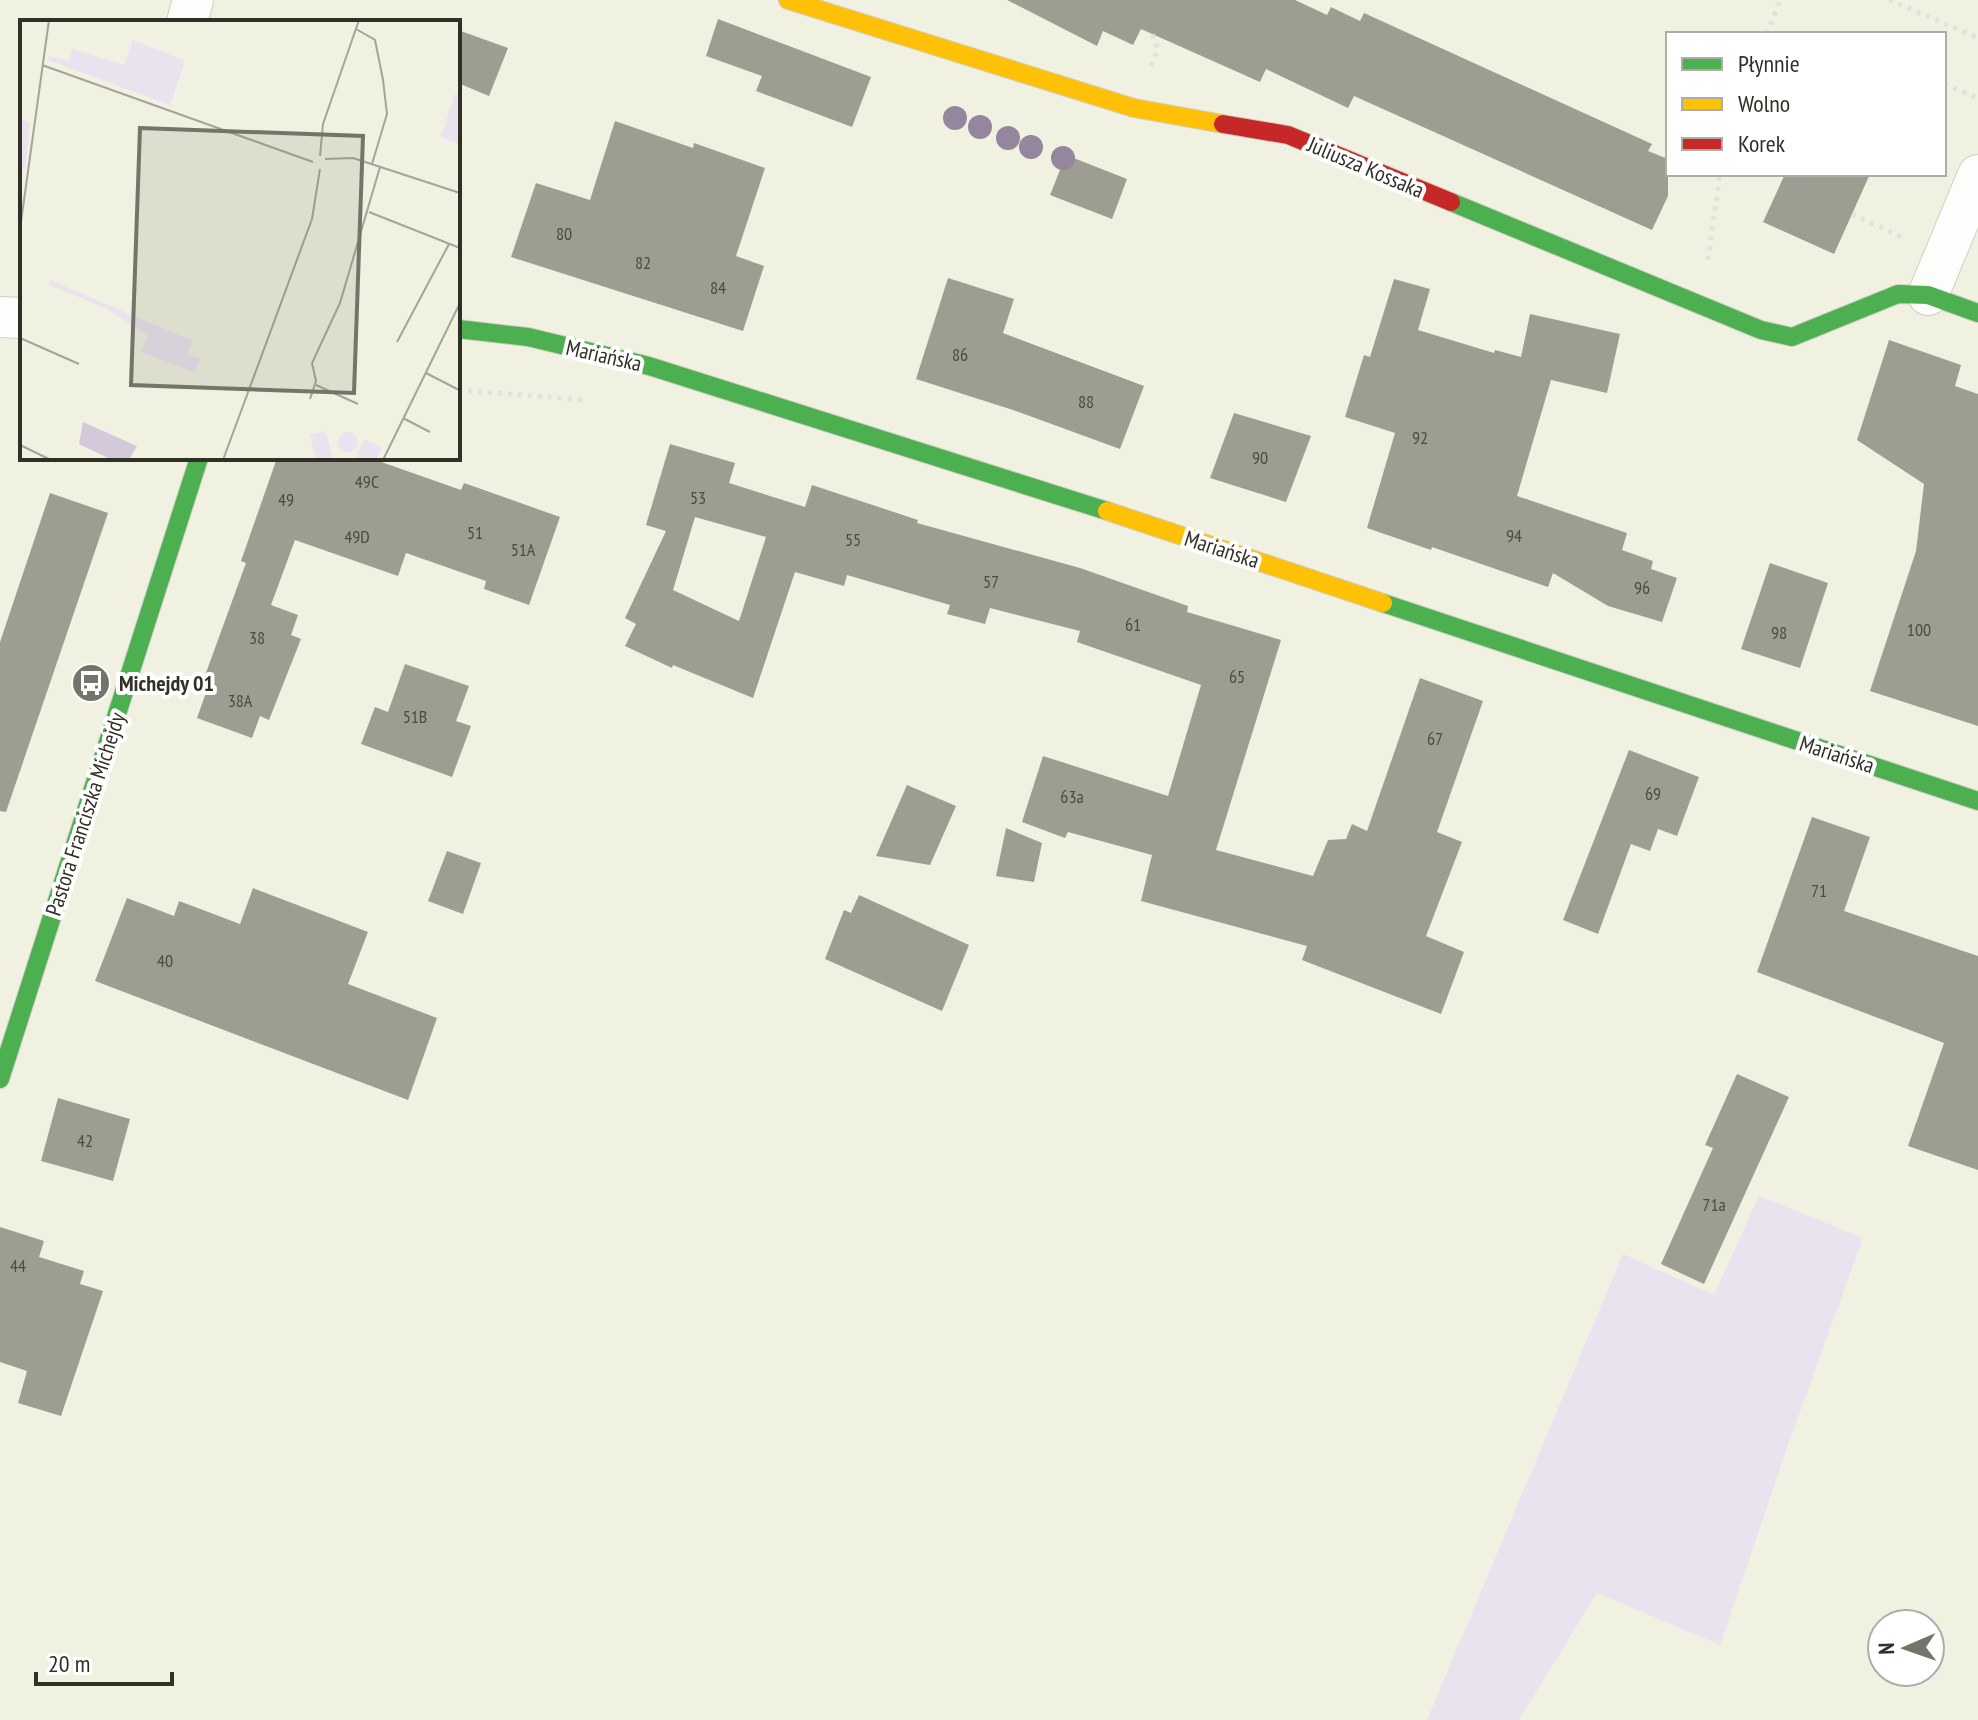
<svg xmlns="http://www.w3.org/2000/svg" width="1978" height="1720" font-family="'PT Sans Narrow',sans-serif">
  <style>
    .green { fill: #eae2ef }
    .building { fill: #9d9d91; fill-rule: evenodd }
    .lines { fill: none; stroke-linecap: round; stroke-linejoin: round }
    .street-casing { stroke: #cfcec3; stroke-width: 42 }
    .fast-casing { stroke: #cfcec3; stroke-width: 20 }
    .slow-casing { stroke: #cfcec3; stroke-width: 20 }
    .jam-casing { stroke: #cfcec3; stroke-width: 20 }
    .path { stroke: #e2e2dd; stroke-width: 5; stroke-dasharray: 4 6; stroke-linecap: butt }
    .street { stroke: #fdfdfb; stroke-width: 40 }
    .fast { stroke: #4caf50; stroke-width: 18 }
    .slow { stroke: #ffc107; stroke-width: 18 }
    .jam { stroke: #c62828; stroke-width: 18 }
    .tree { fill: #94869d }
    .labels { text-anchor: middle; dominant-baseline: central; stroke-width: 8; stroke-linejoin: round; paint-order: stroke }
    .number-label { font-size: 18px; fill: #4c4b41 }
    .street-label { font-size: 22px; fill: #313026; stroke: #fff }
    .poi-label { font-size: 22px; font-weight: bold; fill: #313026; stroke: #fff; text-anchor: start }
    .inset-road { fill: none; stroke: #a4a497; stroke-width: 2 }
    .view { fill: #747468; fill-opacity: 0.15; stroke: #747468; stroke-width: 4 }
    .inset-edge { fill: none; stroke: #313026; stroke-width: 4 }
  </style>
  <rect width="100%" height="100%" fill="#f1f1e2"/>
  <path class="green" d="M1759,1196L1863,1238L1789,1442L1720,1645L1597,1593L1519,1720H1427L1623,1254L1714,1295Z"/>
  <path class="building" d="M1007,0H1295L1327,15L1331,7L1360,21L1364,13L1652,144L1648,151L1668,159V196L1652,230L1354,96L1348,108L1266,69L1260,82L1141,29L1133,45L1103,31L1097,46Z
    M718,19L871,77L852,127L756,91L762,76L706,56Z
    M458,30L508,48L489,96L458,83Z
    M615,121L693,148L694,143L765,168L736,256L764,266L743,331L511,257L536,183L590,200Z
    M1066,155L1127,179L1112,219L1050,195Z
    M1785,174H1870L1834,254L1763,222Z
    M948,278L1014,299L1003,333L1144,386L1120,449L1013,410L916,379Z
    M1394,279L1430,289L1418,330L1494,353L1495,350L1521,357L1530,314L1620,334L1607,393L1551,380L1517,496L1627,533L1622,550L1653,561L1651,569L1677,578L1662,622L1608,606L1553,573L1548,587L1432,547L1431,550L1367,528L1395,433L1345,417L1364,355L1370,357Z
    M1889,340L1961,365L1955,386L1978,394V726L1870,691L1916,551L1924,484L1857,440Z
    M1234,413L1311,436L1286,502L1210,478Z
    M670,444L735,463L729,483L805,507L812,485L918,520L917,523L1080,568L1188,606L1187,612L1281,640L1216,850L1313,876L1328,840L1346,839L1352,824L1367,831L1420,678L1483,701L1437,832L1462,842L1426,936L1464,952L1441,1014L1302,960L1307,946L1141,901L1152,855L1068,832L1065,838L1022,822L1043,756L1168,796L1201,685L1077,642L1080,631L990,608L985,624L947,614L950,605L847,575L844,586L795,572L753,698L673,665L672,668L625,646L636,624L625,618L666,531L646,525ZM695,517L766,537L739,621L673,590Z
    M277,458H370L461,490L464,483L560,517L529,605L484,589L486,581L406,553L398,576L295,540L271,605L298,615L291,635L301,639L269,720L260,716L252,738L197,718L209,684L203,681L246,563L241,561Z
    M50,493L108,513L6,812L0,811V642Z
    M1770,563L1828,583L1800,668L1741,649Z
    M405,664L469,686L456,721L471,726L452,777L361,744L375,707L388,712Z
    M1629,750L1699,777L1677,836L1658,829L1650,851L1631,844L1598,934L1563,920Z
    M907,785L956,806L930,865L876,856Z
    M1812,817L1870,837L1844,911L1978,956V1170L1908,1146L1944,1043L1757,972Z
    M1006,828L1042,843L1034,882L996,876Z
    M447,851L481,863L463,914L428,901Z
    M253,888L368,932L348,984L437,1018L408,1100L95,981L127,898L174,916L179,901L240,924Z
    M859,895L969,945L942,1011L825,959L844,910L851,913Z
    M1737,1074L1789,1097L1704,1284L1661,1264L1713,1148L1705,1145Z
    M58,1098L130,1119L113,1181L41,1161Z
    M0,1227L44,1241L39,1257L84,1271L80,1284L103,1291L61,1416L18,1403L27,1371L0,1362Z"/>
  <g class="lines">
    <defs>
      <path id="street" d="M187,22L193,0
        M1928,295L1978,175
        M0,317L22,318"/>
      <path id="fast" d="M1451,202L1761,330L1792,337L1898,294L1928,295L1978,313
        M458,329L528,337L649,366L1107,511
        M1383,603L1978,801
        M0,1079L199,458"/>
      <path id="slow" d="M788,0L1134,108L1223,124
        M1107,511L1383,603"/>
      <path id="jam" d="M1223,124L1288,135L1451,202"/>
    </defs>
    <use href="#street" class="street-casing"/>
    <use href="#fast" class="fast-casing"/>
    <use href="#slow" class="slow-casing"/>
    <use href="#jam" class="jam-casing"/>
    <path class="path" d="M1889,0L1978,38
      M1767,34L1780,0
      M1151,66L1158,49L1152,34
      M1944,84L1978,98
      M1852,214L1905,239
      M1708,260L1720,174
      M458,390L585,400"/>
    <use href="#street" class="street"/>
    <use href="#fast" class="fast"/>
    <use href="#slow" class="slow"/>
    <use href="#jam" class="jam"/>
  </g>
  <g class="tree">
    <circle cx="955" cy="118" r="12"/>
    <circle cx="980" cy="127" r="12"/>
    <circle cx="1008" cy="138" r="12"/>
    <circle cx="1031" cy="147" r="12"/>
    <circle cx="1063" cy="158" r="12"/>
  </g>
  <defs>
    <symbol id="bus-disc" viewBox="-11 -11 22 22"><circle r="9.5" fill="#747468" stroke="#fff"/><path d="M-5-6H5V4H4V6H2V4H-2V6H-4V4H-5ZM-3.5-4V0h7V-4ZM-3.5 1.2v1.5H-2V1.2ZM2 1.2v1.5H3.5V1.2Z" fill="#fff"/></symbol>
  </defs>
  <g fill-rule="evenodd">
    <use href="#bus-disc" x="69" y="661" width="44" height="44"/>
  </g>
  <g class="labels">
    <g class="number-label">
      <text x="564" y="233">80</text>
      <text x="643" y="262">82</text>
      <text x="718" y="287">84</text>
      <text x="960" y="354">86</text>
      <text x="1086" y="401">88</text>
      <text x="1420" y="437">92</text>
      <text x="1260" y="457">90</text>
      <text x="367" y="481">49C</text>
      <text x="698" y="497">53</text>
      <text x="286" y="499">49</text>
      <text x="475" y="532">51</text>
      <text x="1514" y="535">94</text>
      <text x="357" y="536">49D</text>
      <text x="853" y="539">55</text>
      <text x="523" y="549">51A</text>
      <text x="991" y="581">57</text>
      <text x="1642" y="587">96</text>
      <text x="1133" y="624">61</text>
      <text x="1919" y="629">100</text>
      <text x="1779" y="632">98</text>
      <text x="257" y="637">38</text>
      <text x="1237" y="676">65</text>
      <text x="240" y="700">38A</text>
      <text x="415" y="716">51B</text>
      <text x="1435" y="738">67</text>
      <text x="1653" y="793">69</text>
      <text x="1072" y="796">63a</text>
      <text x="1819" y="890">71</text>
      <text x="165" y="960">40</text>
      <text x="85" y="1140">42</text>
      <text x="1714" y="1204">71a</text>
      <text x="18" y="1265">44</text>
    </g>
    <g class="street-label">
      <text transform="translate(1366 167) rotate(23)">Juliusza Kossaka</text>
      <text transform="translate(604 355) rotate(13)">Mariańska</text>
      <text transform="translate(1222 549) rotate(18)">Mariańska</text>
      <text transform="translate(1837 754) rotate(18)">Mariańska</text>
      <text transform="translate(85 814) rotate(-72)">Pastora Franciszka Michejdy</text>
    </g>
    <g class="poi-label">
      <text x="119" y="683">Michejdy 01</text>
    </g>
  </g>
  <g transform="translate(20 20)">
    <rect width="440" height="440" fill="#f1f1e2"/>
    <path d="M113,20L165,41L150,85L28,40L29,36L48,41L52,29L104,45ZM435,74L440,76V124L421,117ZM0,99L10,103L5,149L0,148ZM30,260L173,321L167,333L180,339L174,352L121,332L128,316L87,289L28,264ZM306,411L313,439L296,440L290,415ZM318 422a10 10 0 1 1 20 0a10 10 0 1 1-20 0ZM344,419L362,427L356,440H334Z" fill="#eae2ef"/>
    <path d="M63,402L117,426L109,440H92L59,424Z" fill="#d3c9da"/>
    <path class="inset-road" d="M336,9L355,20L363,60L367,94L352,144M22,45L293,142M300,136L303,104L339,0M305,139L333,138L440,173M349,192L440,228M0,209L29,0M0,318L59,344M377,322L429,224M406,353L439,370M296,365L338,384M290,379L296,361L292,343L320,283L360,147M383,398L410,412M0,425L31,440M203,440L292,199L300,149M363,440L440,283"/>
    <path class="view" d="M120,108L343,116L334,373L111,365Z"/>
    <rect width="440" height="440" class="inset-edge"/>
  </g>
  <rect x="1666" y="32" width="280" height="144" fill="#ffffff" stroke="#adaca8" stroke-width="2"/>
  <rect x="1682" y="58" width="40" height="12" fill="#4caf50" stroke="#adaca8" stroke-width="2"/>
  <text x="1738" y="72" font-size="24" fill="#313026">Płynnie</text>
  <rect x="1682" y="98" width="40" height="12" fill="#ffc107" stroke="#adaca8" stroke-width="2"/>
  <text x="1738" y="112" font-size="24" fill="#313026">Wolno</text>
  <rect x="1682" y="138" width="40" height="12" fill="#c62828" stroke="#adaca8" stroke-width="2"/>
  <text x="1738" y="152" font-size="24" fill="#313026">Korek</text>
  <g transform="translate(1906 1648) rotate(268)"><circle r="38" fill="#ffffff" stroke="#adaca8" stroke-width="2"/>
  <path d="M0-6L14 30L0 20L-14 30Z" fill="#747468"/>
  <text y="-12" font-size="22" font-weight="bold" text-anchor="middle" fill="#313026">N</text>
  </g>
  <path d="M36 1672v12h136v-12" fill="none" stroke="#313026" stroke-width="4"/>
  <text x="48" y="1672" font-size="24" fill="#313026" stroke="#ffffff" stroke-width="6" paint-order="stroke">20 m</text>
</svg>
